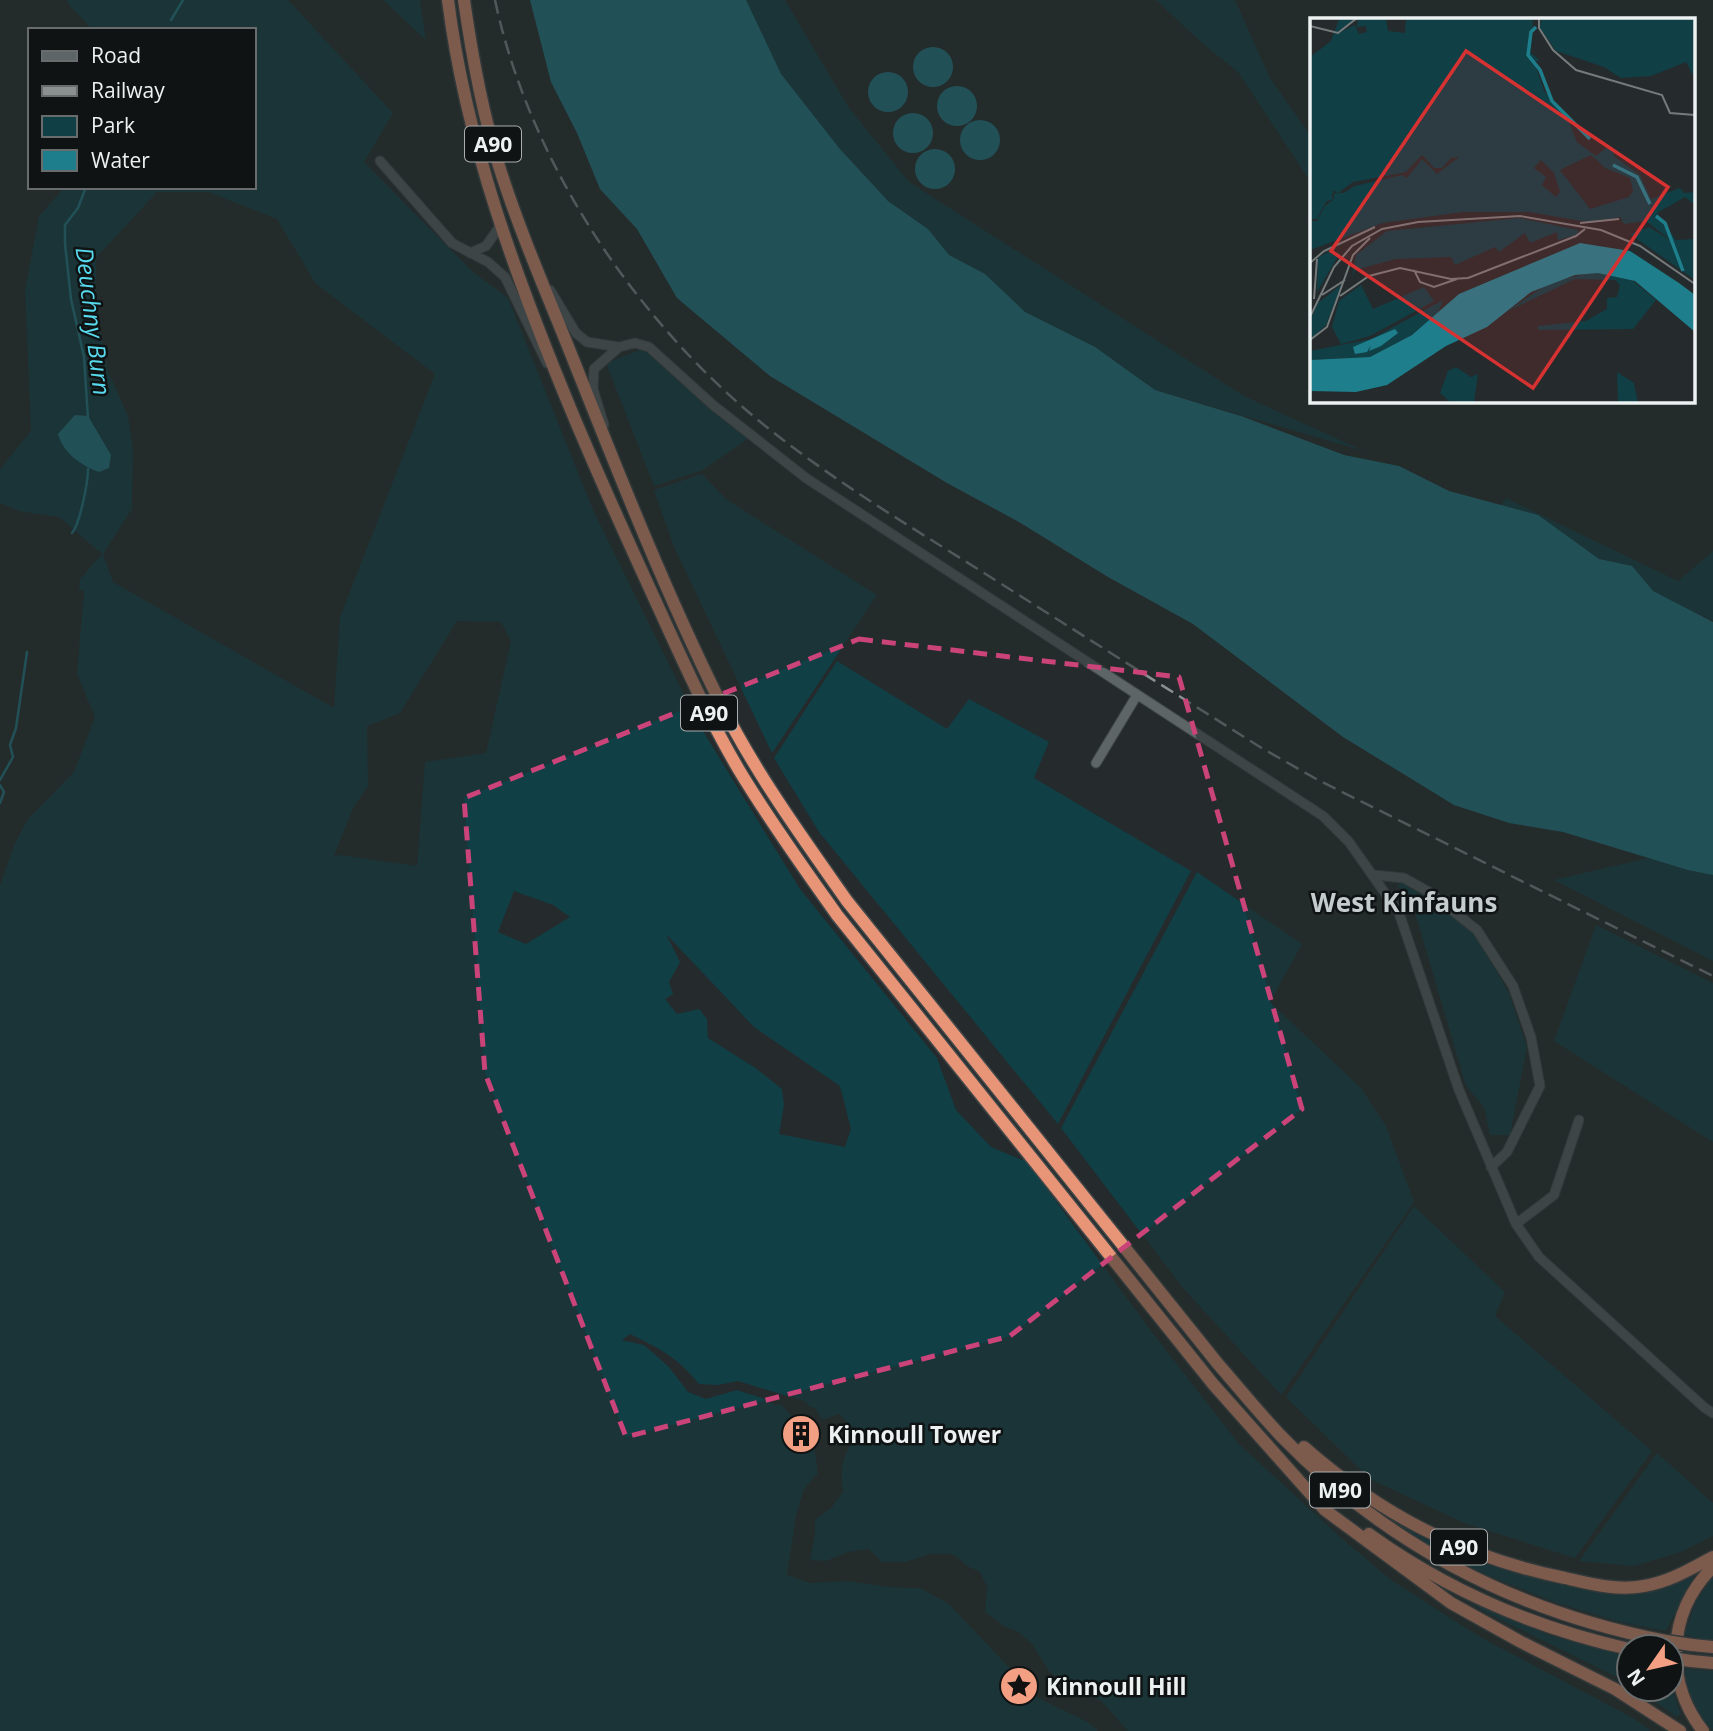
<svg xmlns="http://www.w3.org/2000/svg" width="1713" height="1731" font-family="'Open Sans',sans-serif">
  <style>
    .green { fill: #103f46; fill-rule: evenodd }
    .water { fill: #1e7e8c }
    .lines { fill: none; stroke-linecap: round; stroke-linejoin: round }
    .stream { stroke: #1e7e8c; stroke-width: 2.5 }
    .minor-casing { stroke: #43494a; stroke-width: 11 }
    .highway-casing { stroke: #43494a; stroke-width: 15 }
    .minor { stroke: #5e6567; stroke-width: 9 }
    .highway { stroke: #e79477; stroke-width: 12 }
    .rail { stroke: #8a8f90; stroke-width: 2.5; stroke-dasharray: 14 7; stroke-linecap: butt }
    .highway-bridge-casing { stroke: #43494a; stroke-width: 15; stroke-linecap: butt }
    .highway-bridge { stroke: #e79477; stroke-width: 12 }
    .marked { fill: none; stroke: #ca4379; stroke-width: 5; stroke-dasharray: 14 9; stroke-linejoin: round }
    .labels { text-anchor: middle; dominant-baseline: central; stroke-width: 5; stroke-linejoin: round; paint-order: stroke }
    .shield { fill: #101313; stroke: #aaaeae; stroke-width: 2 }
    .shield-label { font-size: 21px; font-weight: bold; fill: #ecf1f1 }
    .poi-label { font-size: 23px; font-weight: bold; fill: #ecf1f1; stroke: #101313; text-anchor: start }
    .water-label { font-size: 24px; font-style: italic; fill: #57daee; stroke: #101313 }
    .quarter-label { font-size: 26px; font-weight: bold; fill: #c4cccd; stroke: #101313 }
    .inset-river { fill: none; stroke: #1e7e8c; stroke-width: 3.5 }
    .inset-road { fill: none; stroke: #757a7b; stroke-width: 2 }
    .view { fill: #d73232; fill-opacity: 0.15; stroke: #d73232; stroke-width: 3.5 }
    .inset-edge { fill: none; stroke: #ecf1f1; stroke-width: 3.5 }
  </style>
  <rect width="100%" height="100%" fill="#252b2c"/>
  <path class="green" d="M67,0H288L393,113L364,162L473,272L508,298L593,510L698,723L800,889L937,1058L956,1110L991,1147L1027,1162L1151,1331L1239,1444L1338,1535L1391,1580L1480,1637L1635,1719L1651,1731H1128L1101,1701L1060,1682L1049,1671L1032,1644L1018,1632L1004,1626L985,1612L987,1587L983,1578L979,1571L967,1566L958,1558L951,1554H930L906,1562H882L869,1549L848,1552L826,1561L810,1560L815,1534V1520L832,1507L843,1492C840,1472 841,1450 859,1438L851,1433V1426L839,1414L822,1420L815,1408L810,1407L804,1401L738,1381L718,1385L699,1384C678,1358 661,1349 630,1334L622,1340L644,1345L669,1367L688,1392L706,1399L737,1390L768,1400L775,1405L781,1404L793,1418L789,1434C797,1446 801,1449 815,1451L818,1473L804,1489L796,1516L787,1575L810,1583L849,1581L888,1587L920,1588L949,1604L1038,1698L1088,1722L1098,1731H0V886L14,845L27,820L74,772L95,717L77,674L84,592L79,589L80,579L102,554L59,517L19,511L0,503V469L31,431L25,290L39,216L65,187H254V30H93L69,5ZM157,192H208L277,219L316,284L435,374L340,617L334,708L113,582L103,554L132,509L133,448L128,416L108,371L96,307V258ZM457,621L501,622L511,641L486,753L425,762L417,866L340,855L334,856L353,808L368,786L367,726L400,713ZM514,891L553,905L570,917L526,944L498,932ZM666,934L754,1027L840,1086L851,1129L845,1147L779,1134L784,1105L782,1089L754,1067L708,1038L707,1019L699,1009L677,1014L665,999L673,994L669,982L680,962Z
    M383,0H420L426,40Z
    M722,0H785L849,108L909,182L1244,396L1364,451L1155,390L1095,347L1027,317L985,274L949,255L928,229L888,201L839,148L787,98Z
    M1156,0H1235L1270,78L1312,138V184L1238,72L1202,43Z
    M643,349L723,420L749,438L703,470L654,486L606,363Z
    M702,474L726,499L877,595L772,753L674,547L654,490Z
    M1506,498L1678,581L1713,551V621L1494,516Z
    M837,661L947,729L969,699L1049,742L1034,778L1191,871L1058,1124L819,832L774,758Z
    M1648,858L1713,875V961L1554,880Z
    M1197,872L1302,944L1270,1002L1361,1088L1386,1126L1414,1202L1281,1395L1183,1288L1061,1128Z
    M1401,882L1452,913L1477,938L1508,991L1527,1047L1510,1135H1490L1484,1107L1466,1086L1411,899L1397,885Z
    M1596,925L1713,983V1142L1554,1041Z
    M1414,1206L1505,1292L1495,1316L1652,1451L1575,1558L1464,1523L1370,1479L1286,1397Z
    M1657,1453L1713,1503V1536L1681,1552L1634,1566L1579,1561Z
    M1378,1510L1428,1537L1593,1586L1687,1575L1693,1577L1666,1631L1620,1622L1557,1603L1487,1575L1411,1539L1376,1515Z
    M1713,1576V1641L1684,1635L1696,1602Z
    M1427,1578L1549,1635L1629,1657V1683L1487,1613Z
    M1685,1669L1713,1671V1731C1697,1714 1686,1692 1685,1669Z
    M1671,1688L1681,1714L1676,1717L1638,1689Z"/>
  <path class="water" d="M530,0H746L781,74L839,148L888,201L928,229L949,255L985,274L1025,312L1095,347L1155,390L1244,417L1344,455L1399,466L1449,491L1538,515L1599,559L1632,566L1653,591L1713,622V875L1688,870L1563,832L1509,823L1454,805L1343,737L1193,624L1108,577L1019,522L947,483L770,376L677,298L637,229L600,189L577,133L551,82Z
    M913 67a20 20 0 1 1 40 0a20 20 0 1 1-40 0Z
    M868 92a20 20 0 1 1 40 0a20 20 0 1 1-40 0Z
    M937 106a20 20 0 1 1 40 0a20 20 0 1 1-40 0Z
    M893 133a20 20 0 1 1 40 0a20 20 0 1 1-40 0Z
    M960 140a20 20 0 1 1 40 0a20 20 0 1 1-40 0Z
    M915 169a20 20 0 1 1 40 0a20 20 0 1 1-40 0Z
    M75,415L88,416L111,455L109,468L99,472C82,466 63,453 58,434Z"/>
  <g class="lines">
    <path class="stream" d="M171,20L183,0
      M86,187L78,208L65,225V244L71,299L84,357L88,419
      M72,533C80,524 88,482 88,469
      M0,780L13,757L10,745L16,728L27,652
      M0,785L4,792L0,803"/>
    <defs>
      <path id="minor" d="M380,161L452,243L488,262L505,277L547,363
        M470,253L486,246L500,226
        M550,290L576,333L587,342L619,347
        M604,425L593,389L594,369L619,347L635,343L649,347L713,405L806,478L1323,816L1349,842L1399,913L1459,1090L1516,1224L1539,1257L1705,1408L1713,1413
        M1096,763L1137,695
        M1374,875L1404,878L1429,892L1477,930L1513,986L1531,1037L1540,1086L1507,1152L1491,1167
        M1516,1224L1554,1195L1579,1120"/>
      <path id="highway" d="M448,0C466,143 516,277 571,410C596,470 623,530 650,589C678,650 705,712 739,770C769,820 803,867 837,915L1213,1384L1325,1510L1451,1603L1521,1642L1615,1689L1680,1731
        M464,0C472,56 482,112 499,166C520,233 549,298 575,364C620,477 665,591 719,700C754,771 802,837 847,901L1218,1364C1239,1388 1259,1413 1281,1436C1388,1546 1516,1612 1666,1641
        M1304,1447C1381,1515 1463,1557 1565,1578C1591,1584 1617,1591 1644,1586C1669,1582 1691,1569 1713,1557
        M1369,1534C1447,1590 1535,1628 1629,1649
        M1692,1645L1713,1647
        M1691,1661L1713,1663
        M1703,1731C1664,1681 1667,1612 1713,1567"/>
    </defs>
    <use href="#minor" class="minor-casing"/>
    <use href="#highway" class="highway-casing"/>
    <use href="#minor" class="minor"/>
    <use href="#highway" class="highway"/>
    <path class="rail" d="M495,0C529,160 633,317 758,420C831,480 913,528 992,578C1082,635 1171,691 1260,747L1318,780L1713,976"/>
    <defs>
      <path id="highway-bridge" d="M1666,1641L1692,1645
        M1671,1658L1691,1661"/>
    </defs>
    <use href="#highway-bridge" class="highway-bridge-casing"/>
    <use href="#highway-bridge" class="highway-bridge"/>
  </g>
  <path d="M0 0H1713V1731H0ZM859,639L1179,677L1302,1109L1010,1336L626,1437L485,1073L464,798Z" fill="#252b2c" fill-opacity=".55" fill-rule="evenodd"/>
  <path class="marked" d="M859,639L1179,677L1302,1109L1010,1336L626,1437L485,1073L464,798Z"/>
  <defs>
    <symbol id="building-disc" viewBox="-11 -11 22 22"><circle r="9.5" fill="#f39f83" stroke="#101313"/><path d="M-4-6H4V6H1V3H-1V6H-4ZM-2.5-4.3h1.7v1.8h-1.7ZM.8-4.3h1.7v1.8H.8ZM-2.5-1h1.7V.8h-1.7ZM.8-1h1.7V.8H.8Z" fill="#111"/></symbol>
    <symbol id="sight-disc" viewBox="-11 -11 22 22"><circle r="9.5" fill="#f39f83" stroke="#101313"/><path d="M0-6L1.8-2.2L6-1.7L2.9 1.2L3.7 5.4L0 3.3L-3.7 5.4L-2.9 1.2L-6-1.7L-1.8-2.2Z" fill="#111"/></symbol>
  </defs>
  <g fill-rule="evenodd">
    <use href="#building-disc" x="779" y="1412" width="44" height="44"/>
    <use href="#sight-disc" x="997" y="1664" width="44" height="44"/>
  </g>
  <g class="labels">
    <g class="shield">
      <rect x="465" y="126.5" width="56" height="35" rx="5"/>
      <rect x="681" y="695.5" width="56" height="35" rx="5"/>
      <rect x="1310" y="1472.5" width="60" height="35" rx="5"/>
      <rect x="1431" y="1529.5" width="56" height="35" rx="5"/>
    </g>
    <g class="shield-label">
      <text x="493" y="144">A90</text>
      <text x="709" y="713">A90</text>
      <text x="1340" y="1490">M90</text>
      <text x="1459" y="1547">A90</text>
    </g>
    <g class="poi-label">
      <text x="828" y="1434">Kinnoull Tower</text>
      <text x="1046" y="1686">Kinnoull Hill</text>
    </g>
    <g class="water-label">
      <text transform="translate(94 321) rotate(83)">Deuchny Burn</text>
    </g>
    <g class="quarter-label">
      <text x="1404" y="902">West Kinfauns</text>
    </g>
  </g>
  <g transform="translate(1310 18)">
    <rect width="385" height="385" fill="#252b2c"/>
    <path d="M46,0L31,14L45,7L49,16L57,14L56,8L47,9L48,0H76L78,13L95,15L96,0H223L221,35L230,43H224L234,73L256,97L267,124L286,138L300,127L305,139L330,157L341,181L370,170L374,175L385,174V187L375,179L347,195L366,222L385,221V262L320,216L339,209L363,224L336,203L314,206L310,199L283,205L219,194H153L73,205L0,232V203H7L15,188L24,181V175L28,176L24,172L22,177L23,181L16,184L7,201H0V39L21,23L29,1ZM112,137L124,150H132L141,140L149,139L127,156L112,141L97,160L92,157L45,168L34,175H28L43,164L96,154ZM281,137L295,150L320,160L323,173L319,179L280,191L250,152ZM231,142L244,155L250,174L246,179L232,167L236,159L224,150ZM231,0H385V61L376,44L341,58L311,60L294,49L246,33L230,10ZM209,200L268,212L267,217L248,222L247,214L220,225L215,215L189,234L185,229L145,247L141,239L86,241L45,252L42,260L46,237L77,213ZM18,234L30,235L7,274L8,240ZM285,254L316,257L346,282L323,311L228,312V308L276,303L297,291V280L307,279L310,267L305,262L265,261L198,293L240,264ZM32,266L16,307L2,320L0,302L8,285ZM51,267L63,291L114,269L124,283L60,318L31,326L22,309L29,283ZM133,282L128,295L102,317L60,339L0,342V333L61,321ZM146,349L161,359L168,356L164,385L139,383L130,375L138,353ZM307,354L324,365L328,385H308Z" fill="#103f46" fill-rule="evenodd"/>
    <path d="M270,225L320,233L369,265L385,277V314L325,263L288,255L265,257L221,274L177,309L136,328L77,367L46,374L0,373V342L60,339L102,317L149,276ZM85,311L88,315L71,328L59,333L61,327L57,334L45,336L43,329Z" fill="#1e7e8c"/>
    <path class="inset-river" d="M226,9L221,14L218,37L230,52L242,83L280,121M303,147L327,159L340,186M346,198L355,205L373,253"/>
    <path class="inset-road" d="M229,0V10L243,32L266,52L352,77L360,95L385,97M0,8L28,15L47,0M270,205L309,201M0,245L14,233L65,209M104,252L110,264L124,269L147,261M12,277L35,262M30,278L59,258L90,250L141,261L158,260L266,218L275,211M4,281L7,241M0,299L24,249L42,228L72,211L108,204L210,198L291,212L330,228L385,266M0,322L17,309L43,237L60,220"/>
    <path class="view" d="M156,33L358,169L223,370L21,233Z"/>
    <rect width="385" height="385" class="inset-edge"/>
  </g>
  <rect x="28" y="28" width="228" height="161" fill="#101313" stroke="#686c6c" stroke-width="2"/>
  <rect x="42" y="51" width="35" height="10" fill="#5e6567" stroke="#686c6c" stroke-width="2"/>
  <text x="91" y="63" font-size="21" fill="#ecf1f1">Road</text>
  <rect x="42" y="86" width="35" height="10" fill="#8a8f90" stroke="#686c6c" stroke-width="2"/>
  <text x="91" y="98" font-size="21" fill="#ecf1f1">Railway</text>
  <rect x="42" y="116" width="35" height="21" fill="#103f46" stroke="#686c6c" stroke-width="2"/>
  <text x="91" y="133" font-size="21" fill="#ecf1f1">Park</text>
  <rect x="42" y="150" width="35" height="21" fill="#1e7e8c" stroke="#686c6c" stroke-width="2"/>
  <text x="91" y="168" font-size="21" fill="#ecf1f1">Water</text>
  <g transform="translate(1650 1668) rotate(236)"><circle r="33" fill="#101313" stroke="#686c6c" stroke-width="2"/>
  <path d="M0-5L12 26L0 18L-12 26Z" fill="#f39f83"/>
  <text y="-10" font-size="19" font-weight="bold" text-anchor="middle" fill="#ecf1f1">N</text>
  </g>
</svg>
